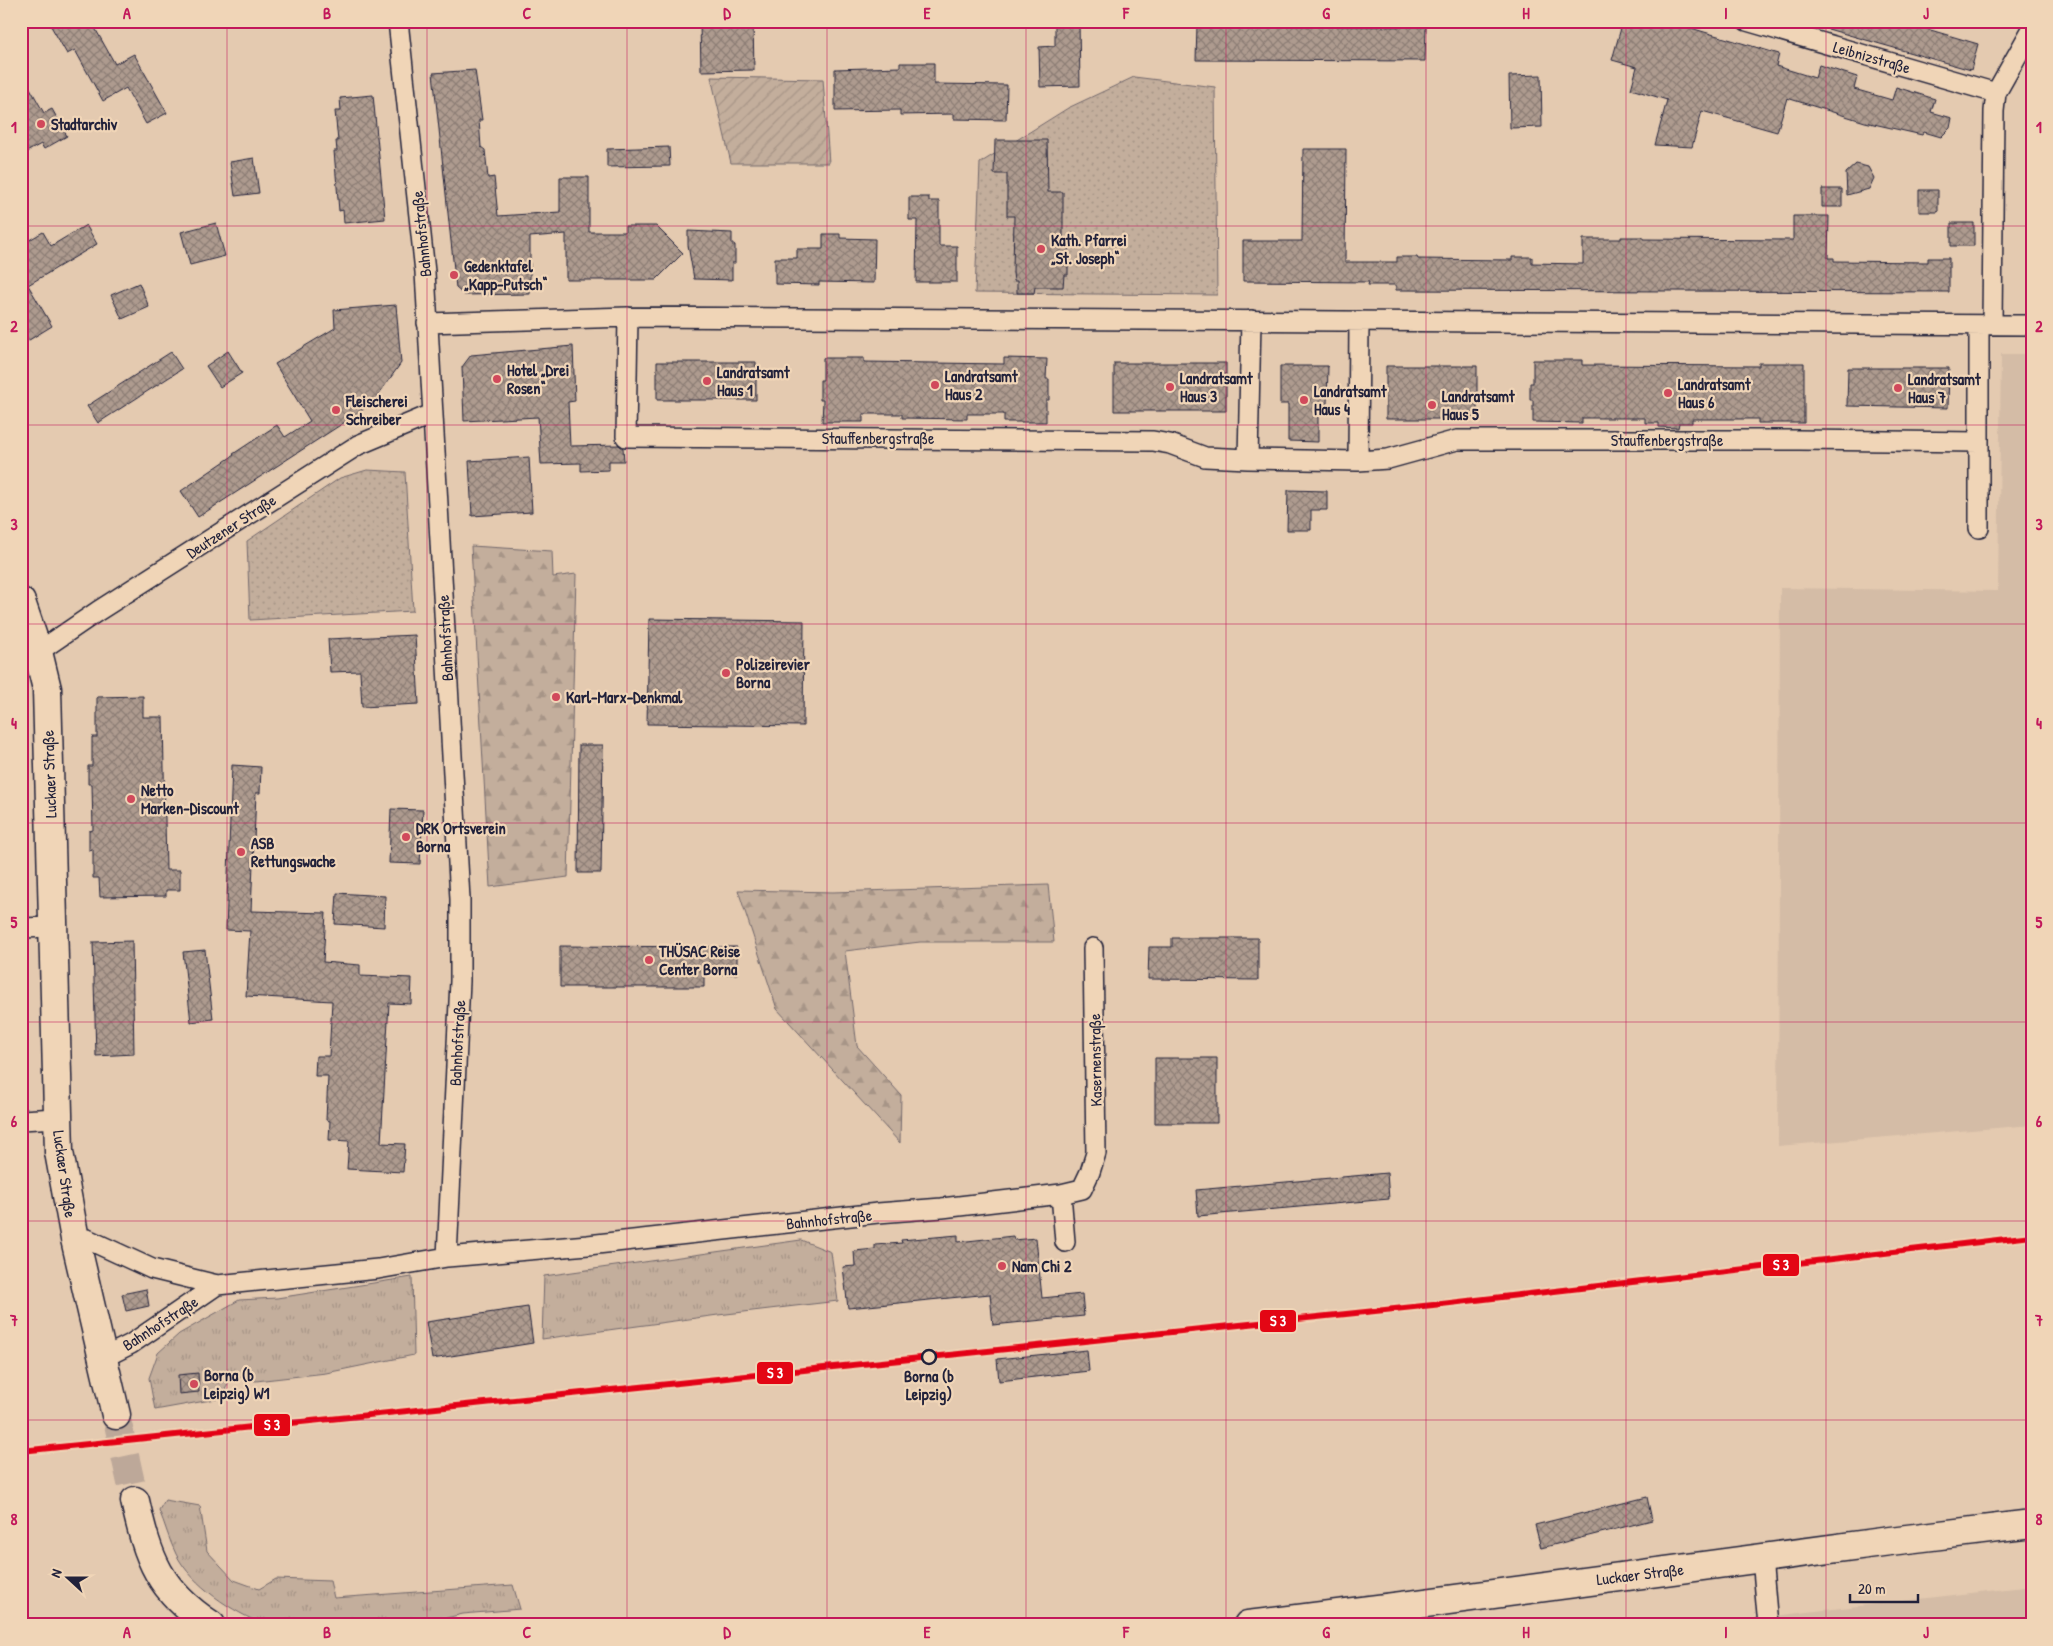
<svg xmlns="http://www.w3.org/2000/svg" width="2053" height="1646" font-family="'Patrick Hand',sans-serif">
  <style>
    .built { fill: #d4bca6 }
    .grass { fill: url(#grass-tufts); stroke: #72686c }
    .forest { fill: url(#forest-firs); stroke: #72686c }
    .park { fill: url(#park-dots); stroke: #72686c }
    .garden { fill: url(#garden-furrows); stroke: #72686c }
    .building { fill: url(#building-cross-hatch); stroke: #22223b }
    .lines { fill: none; stroke-linecap: round; stroke-linejoin: round }
    .primary-tunnel { stroke: #bda899; stroke-width: 28; stroke-dasharray: 28 14; stroke-linecap: butt }
    .minor-casing { stroke: #22223b; stroke-width: 22 }
    .primary-casing { stroke: #22223b; stroke-width: 31 }
    .minor { stroke: #f0d5b7; stroke-width: 19 }
    .primary { stroke: #f0d5b7; stroke-width: 28 }
    .rail-1-casing { stroke: #f0d5b7; stroke-width: 10 }
    .rail-1 { stroke: #e30614; stroke-width: 6 }
    .grid { fill: none; stroke: #c2185b; stroke-width: 1; stroke-opacity: 0.55 }
    .poi-dot { fill: #d1495b; stroke: #f0d5b7; stroke-width: 2 }
    .stop-dot { fill: #f0d5b7; stroke: #22223b; stroke-width: 2.5 }
    .labels { text-anchor: middle; dominant-baseline: central; stroke-width: 4.5; stroke-linejoin: round; paint-order: stroke }
    .street-label { font-size: 16px; fill: #22223b; stroke: #f0d5b7 }
    .poi-label { font-size: 16px; font-weight: bold; fill: #22223b; stroke: #f0d5b7; text-anchor: start }
    .stop-label { font-size: 16px; font-weight: bold; fill: #22223b; stroke: #f0d5b7 }
    .line-badge { stroke: #f0d5b7; stroke-width: 2 }
    .badge-label { font-size: 14px; text-anchor: middle; font-weight: bold; fill: #fff }
    .neatline { fill: none; stroke: #c2185b; stroke-width: 2 }
    .grid-label { font-size: 16px; text-anchor: middle; font-weight: bold; fill: #c2185b }
  </style>
  <defs>
    <pattern id="grass-tufts" width="24" height="20" patternUnits="userSpaceOnUse" patternTransform="scale(1.25)"><rect width="24" height="20" fill="#c3ae9c"/><path d="M3 7l-1-3M5 7V3M7 7l1-3M15 17l-1-3M17 17v-4M19 17l1-3" fill="none" stroke="#a79587"/></pattern>
    <pattern id="forest-firs" width="22" height="20" patternUnits="userSpaceOnUse" patternTransform="scale(1.25)"><rect width="22" height="20" fill="#c3ae9c"/><path d="M5 1l3.5 6h-7zM16 11l3.5 6h-7z" fill="#a79587"/></pattern>
    <pattern id="park-dots" width="8" height="8" patternUnits="userSpaceOnUse" patternTransform="scale(1.25)"><rect width="8" height="8" fill="#c3ae9c"/><path d="M2 2h.1M6 6h.1" fill="none" stroke="#a79587" stroke-width="1.8" stroke-linecap="round"/></pattern>
    <pattern id="garden-furrows" width="10" height="10" patternUnits="userSpaceOnUse" patternTransform="scale(1.25)"><rect width="10" height="10" fill="#c3ae9c"/><path d="M-1 1l2-2M0 10L10 0M9 11l2-2" fill="none" stroke="#a79587"/></pattern>
    <pattern id="building-cross-hatch" width="8" height="8" patternUnits="userSpaceOnUse" patternTransform="scale(1.25)"><rect width="8" height="8" fill="#ae9b8f"/><path d="M0 0l8 8M0 8l8-8" fill="none" stroke="#8d7e76"/></pattern>
  </defs>
  <rect width="100%" height="100%" fill="#e4cab0"/>
  <filter id="ink" filterUnits="userSpaceOnUse"><feTurbulence type="fractalNoise" baseFrequency=".02" numOctaves="2"/><feDisplacementMap in="SourceGraphic" scale="10" xChannelSelector="R" yChannelSelector="G"/><feConvolveMatrix kernelMatrix="1 2 1 2 8 2 1 2 1" color-interpolation-filters="sRGB"/></filter>
  <g filter="url(#ink)">
    <path class="built" d="M2001,354H2032V1125L1778,1146L1780,588L1998,591Z
      M2032,1586V1625H1699L1841,1608Z"/>
    <path class="grass" d="M801,1240L831,1252L838,1301L718,1315L542,1339L544,1276Z
      M412,1277L414,1355L326,1373L256,1381L231,1375L222,1398L155,1410L149,1378L158,1353L179,1334L239,1300L277,1298Z
      M165,1500L200,1506L207,1551L234,1580L259,1589L276,1579L330,1581L334,1598L513,1585L520,1609L463,1614L416,1625H265C233,1612 192,1586 176,1554C169,1540 165,1524 159,1510Z"/>
    <path class="forest" d="M471,546L552,551L553,577L576,574L568,877L490,887Z
      M1048,885L1054,942H920L845,951L857,1046L901,1095L900,1143L777,1009L738,890L833,892Z"/>
    <path class="park" d="M1134,77L1215,87L1217,295L975,293L980,163L1068,108Z
      M367,470L405,472L413,611L250,620L247,541L340,478Z"/>
    <path class="garden" d="M711,77L823,79L829,163H731Z"/>
    <path class="building" d="M48,21H91L115,64L134,54L167,113L146,124L126,88L103,101L75,50L67,54Z
      M1055,21H1079L1080,86L1040,87L1039,47L1055,46Z
      M1623,21H1667L1779,54L1776,66L1815,78L1819,65L1857,77L1854,89L1892,100L1896,87L1935,99L1931,112L1952,118L1950,128L1941,137L1924,132L1922,135L1865,122L1787,98L1777,132L1702,111L1692,147L1655,145L1667,100L1631,89L1637,67L1612,60Z
      M1822,21H1918L1917,26L1978,44L1971,70L1821,27Z
      M753,22L754,70L701,71L700,23Z
      M1197,25L1426,27L1425,61L1196,60Z
      M900,63H934V84L1007,85L1006,120L954,119V114L900,115V110L835,111V69L900,67Z
      M475,70L482,120H479L481,147L485,150L488,178L494,177L498,216L560,212V177H589V232H625V226H656L683,253L656,280H566V234L530,237V294L464,295L456,288L433,73Z
      M21,72L44,113L52,109L67,136L44,149L41,144L21,155Z
      M1541,75L1542,127L1510,128L1509,76Z
      M373,95L385,219L344,223L343,210L339,211L334,151H337L336,141H338L335,111H341L340,98Z
      M995,140H1047L1048,192H1063V239H1068V275H1064L1063,287H1035L1034,293H1017V281H1014L1013,273L1014,216H1007V174H994Z
      M669,147L670,166L607,167V149Z
      M1303,149H1346L1345,262H1397V257H1417L1418,259L1512,260V257H1532V263L1583,264V239H1621V237H1643V239L1793,240V216H1829L1828,258H1834V261L1928,262V258H1949V292L1396,290V285H1368L1369,282L1243,281V241H1302Z
      M254,158L259,193L235,196L230,162Z
      M1856,164L1868,167L1874,178L1869,189L1847,195L1846,173Z
      M1822,189H1842V207H1822Z
      M1919,190H1938V212H1919Z
      M909,197H929V201H939V246H957V282H916L917,220H909Z
      M216,223L225,256L190,265L181,232Z
      M1951,223H1974V246H1951Z
      M86,225L97,244L28,285L52,326L21,345V245L43,232L51,246Z
      M688,231L732,233V245H735V263H732V280L694,279L688,245Z
      M823,234H840V238L875,239L874,283L819,282V285L775,284V258H797V249H823Z
      M139,283L149,307L122,319L111,295Z
      M396,305L401,363L376,398L359,413L198,517L181,491L234,455L233,454L277,425L285,437L310,421L275,364L335,328L334,310Z
      M573,346L575,401L568,402L570,446L619,445L623,448L624,461H609V470L581,471V463L541,464L538,417L464,421L462,367L471,355Z
      M228,351L242,373L220,387L206,366Z
      M171,352L182,369L98,423L87,406Z
      M823,358H864V362L1004,364V358L1047,359L1046,379H1049V400H1046V422H1004V414H967V419L902,418V414H863V422H822L823,400H820V380H823Z
      M1533,360H1582V365L1759,366V363H1804V423H1758V419H1692V423H1679L1678,428L1659,427V423H1645V418H1582V423L1533,422V400H1530V383H1533Z
      M657,362H756V400H657Z
      M1114,363H1226V411H1114Z
      M1280,366H1328L1327,404H1318V442L1288,441V404H1280Z
      M1386,366H1477V419H1386Z
      M1848,368H1949L1948,408L1847,406Z
      M529,457L532,512L472,516L469,461Z
      M1288,490L1327,491V510H1311V530H1287Z
      M649,619L804,621L803,726L647,724Z
      M415,635L419,704L362,707L360,671L330,672L328,639Z
      M143,696V717H163L166,870H180V890H166V896L100,897L99,878H93V849L89,850V831L93,830L92,784H88V766H92V737H97V697Z
      M579,745H603L601,873H578Z
      M232,765L261,767L260,793H256L251,911L326,913L323,962L360,965V976L412,978L411,1004L389,1003L381,1143L405,1144L403,1172L347,1169L349,1141L329,1140L330,1121L326,1120L328,1076H315L316,1056H329L332,1001L246,996L250,931L226,930Z
      M391,809L423,810L420,864L389,863Z
      M337,893L385,896L384,927L335,924Z
      M1172,938H1258V980L1148,979L1149,947H1172Z
      M132,941L134,1054L96,1056L93,942Z
      M560,946L737,947V974H704V987H560Z
      M205,950L213,1019L191,1022L183,952Z
      M1155,1058H1217V1123H1155Z
      M1387,1173L1389,1199L1198,1216L1196,1190Z
      M958,1235V1242L1013,1236L1014,1240L1036,1238L1042,1298L1082,1294L1084,1316L993,1325L990,1294L848,1308L843,1267L855,1266L854,1251L875,1249V1245L902,1243L901,1240Z
      M146,1289L149,1306L126,1311L122,1294Z
      M528,1307L533,1343L432,1359L426,1322Z
      M1087,1350L1089,1371L999,1381L997,1359Z
      M198,1373L199,1392L179,1394L178,1375Z
      M1647,1497L1652,1520L1541,1548L1535,1525Z"/>
    <g class="lines">
      <path class="primary-tunnel" d="M116,1415L135,1501"/>
      <defs>
        <path id="minor" d="M398,21L425,272L460,899V981L447,1257
          M1747,21L1996,93L2032,29
          M628,317L626,437L1153,441L1170,444L1205,457L1248,459L1251,320
          M427,323L628,317L2032,325
          M1992,325L1994,111L1996,93
          M1248,459L1358,461L1359,321
          M1358,461L1388,459L1457,440H1799L1979,442
          M1979,528V325
          M38,652L98,611L358,445L432,414
          M21,928L53,927
          M21,1120L57,1118
          M1061,1194L1065,1242
          M75,1239H87L152,1269L217,1285L378,1269L447,1257L588,1245L878,1213L942,1208L1061,1194L1082,1189L1090,1172L1096,1153L1093,948
          M101,1359L131,1344L217,1285
          M1762,1558L1768,1625"/>
        <path id="primary" d="M21,602L38,652L47,689L59,1152L75,1239L116,1415
          M135,1501C148,1559 159,1591 211,1625
          M1248,1625L1418,1604L1890,1541L2032,1524"/>
      </defs>
      <use href="#minor" class="minor-casing"/>
      <use href="#primary" class="primary-casing"/>
      <use href="#minor" class="minor"/>
      <use href="#primary" class="primary"/>
      <defs>
        <path id="rail-1" d="M21,1451L1433,1305L2032,1236"/>
      </defs>
      <use href="#rail-1" class="rail-1-casing"/>
      <use href="#rail-1" class="rail-1"/>
    </g>
  </g>
  <path class="grid" d="M227,21V1625M427,21V1625M627,21V1625M827,21V1625M1026,21V1625M1226,21V1625M1426,21V1625M1626,21V1625M1826,21V1625M21,226H2032M21,425H2032M21,624H2032M21,823H2032M21,1022H2032M21,1221H2032M21,1420H2032"/>
  <g class="poi-dot">
    <circle cx="41" cy="124" r="5"/>
    <circle cx="1041" cy="249" r="5"/>
    <circle cx="454" cy="275" r="5"/>
    <circle cx="497" cy="379" r="5"/>
    <circle cx="707" cy="381" r="5"/>
    <circle cx="935" cy="385" r="5"/>
    <circle cx="1170" cy="387" r="5"/>
    <circle cx="1898" cy="388" r="5"/>
    <circle cx="1668" cy="393" r="5"/>
    <circle cx="1304" cy="400" r="5"/>
    <circle cx="1432" cy="405" r="5"/>
    <circle cx="336" cy="410" r="5"/>
    <circle cx="726" cy="673" r="5"/>
    <circle cx="556" cy="697" r="5"/>
    <circle cx="131" cy="799" r="5"/>
    <circle cx="406" cy="837" r="5"/>
    <circle cx="241" cy="852" r="5"/>
    <circle cx="649" cy="960" r="5"/>
    <circle cx="1002" cy="1266" r="5"/>
    <circle cx="194" cy="1384" r="5"/>
  </g>
  <circle class="stop-dot" cx="929" cy="1357" r="7"/>
  <g class="labels">
    <g class="street-label">
      <text transform="translate(1872 57) rotate(16)">Leibnizstraße</text>
      <text transform="translate(421 234) rotate(-96)">Bahnhofstraße</text>
      <text x="878" y="438">Stauffenbergstraße</text>
      <text x="1667" y="440">Stauffenbergstraße</text>
      <text transform="translate(231 526) rotate(-33)">Deutzener Straße</text>
      <text transform="translate(445 638) rotate(-93)">Bahnhofstraße</text>
      <text transform="translate(49 774) rotate(-92)">Luckaer Straße</text>
      <text transform="translate(457 1043) rotate(-87)">Bahnhofstraße</text>
      <text transform="translate(1095 1060) rotate(-91)">Kasernenstraße</text>
      <text transform="translate(65 1174) rotate(82)">Luckaer Straße</text>
      <text transform="translate(829 1219) rotate(-6)">Bahnhofstraße</text>
      <text transform="translate(160 1323) rotate(-33)">Bahnhofstraße</text>
      <text transform="translate(1640 1574) rotate(-7)">Luckaer Straße</text>
    </g>
    <g class="poi-label">
      <text x="51" y="124">Stadtarchiv</text>
      <text x="1051" y="240">Kath. Pfarrei<tspan x="1051" dy="18">„St. Joseph“</tspan></text>
      <text x="464" y="266">Gedenktafel<tspan x="464" dy="18">„Kapp-Putsch“</tspan></text>
      <text x="507" y="370">Hotel „Drei<tspan x="507" dy="18">Rosen“</tspan></text>
      <text x="717" y="372">Landratsamt<tspan x="717" dy="18">Haus 1</tspan></text>
      <text x="945" y="376">Landratsamt<tspan x="945" dy="18">Haus 2</tspan></text>
      <text x="1180" y="378">Landratsamt<tspan x="1180" dy="18">Haus 3</tspan></text>
      <text x="1908" y="379">Landratsamt<tspan x="1908" dy="18">Haus 7</tspan></text>
      <text x="1678" y="384">Landratsamt<tspan x="1678" dy="18">Haus 6</tspan></text>
      <text x="1314" y="391">Landratsamt<tspan x="1314" dy="18">Haus 4</tspan></text>
      <text x="1442" y="396">Landratsamt<tspan x="1442" dy="18">Haus 5</tspan></text>
      <text x="346" y="401">Fleischerei<tspan x="346" dy="18">Schreiber</tspan></text>
      <text x="736" y="664">Polizeirevier<tspan x="736" dy="18">Borna</tspan></text>
      <text x="566" y="697">Karl-Marx-Denkmal</text>
      <text x="141" y="790">Netto<tspan x="141" dy="18">Marken-Discount</tspan></text>
      <text x="416" y="828">DRK Ortsverein<tspan x="416" dy="18">Borna</tspan></text>
      <text x="251" y="843">ASB<tspan x="251" dy="18">Rettungswache</tspan></text>
      <text x="659" y="951">THÜSAC Reise<tspan x="659" dy="18">Center Borna</tspan></text>
      <text x="1012" y="1266">Nam Chi 2</text>
      <text x="204" y="1375">Borna (b<tspan x="204" dy="18">Leipzig) W1</tspan></text>
    </g>
    <g class="stop-label">
      <text x="929" y="1376">Borna (b<tspan x="929" dy="18">Leipzig)</tspan></text>
    </g>
  </g>
  <g class="line-badge">
    <rect x="1762" y="1253" width="38" height="24" rx="5" fill="#e30614"/>
    <rect x="1259" y="1309" width="38" height="24" rx="5" fill="#e30614"/>
    <rect x="756" y="1361" width="38" height="24" rx="5" fill="#e30614"/>
    <rect x="253" y="1413" width="38" height="24" rx="5" fill="#e30614"/>
  </g>
  <g class="badge-label">
    <text x="1781" y="1270">S 3</text>
    <text x="1278" y="1326">S 3</text>
    <text x="775" y="1378">S 3</text>
    <text x="272" y="1430">S 3</text>
  </g>
  <rect width="2053" height="1646" fill="none" stroke="#f0d5b7" stroke-width="55"/>
  <g transform="translate(68 1578) rotate(291)" stroke="#f0d5b7" stroke-width="4" paint-order="stroke">
  <path d="M0-4L9 19L0 12L-9 19Z" fill="#22223b"/>
  <text y="-8" font-size="14" font-weight="bold" text-anchor="middle" fill="#22223b">N</text>
  </g>
  <path d="M1850 1594v8h68v-8" fill="none" stroke="#22223b" stroke-width="2.5"/>
  <text x="1858" y="1594" font-size="15" fill="#22223b" stroke="#f0d5b7" stroke-width="4" paint-order="stroke">20 m</text>
  <rect x="28" y="28" width="1998" height="1590" class="neatline"/>
  <g class="grid-label">
    <text x="127" y="19">A</text>
    <text x="327" y="19">B</text>
    <text x="527" y="19">C</text>
    <text x="727" y="19">D</text>
    <text x="927" y="19">E</text>
    <text x="1126" y="19">F</text>
    <text x="1326" y="19">G</text>
    <text x="1526" y="19">H</text>
    <text x="1726" y="19">I</text>
    <text x="1926" y="19">J</text>
    <text x="14" y="133">1</text>
    <text x="2039" y="133">1</text>
    <text x="14" y="332">2</text>
    <text x="2039" y="332">2</text>
    <text x="14" y="530">3</text>
    <text x="2039" y="530">3</text>
    <text x="14" y="729">4</text>
    <text x="2039" y="729">4</text>
    <text x="14" y="928">5</text>
    <text x="2039" y="928">5</text>
    <text x="14" y="1127">6</text>
    <text x="2039" y="1127">6</text>
    <text x="14" y="1326">7</text>
    <text x="2039" y="1326">7</text>
    <text x="14" y="1525">8</text>
    <text x="2039" y="1525">8</text>
    <text x="127" y="1638">A</text>
    <text x="327" y="1638">B</text>
    <text x="527" y="1638">C</text>
    <text x="727" y="1638">D</text>
    <text x="927" y="1638">E</text>
    <text x="1126" y="1638">F</text>
    <text x="1326" y="1638">G</text>
    <text x="1526" y="1638">H</text>
    <text x="1726" y="1638">I</text>
    <text x="1926" y="1638">J</text>
  </g>
</svg>
